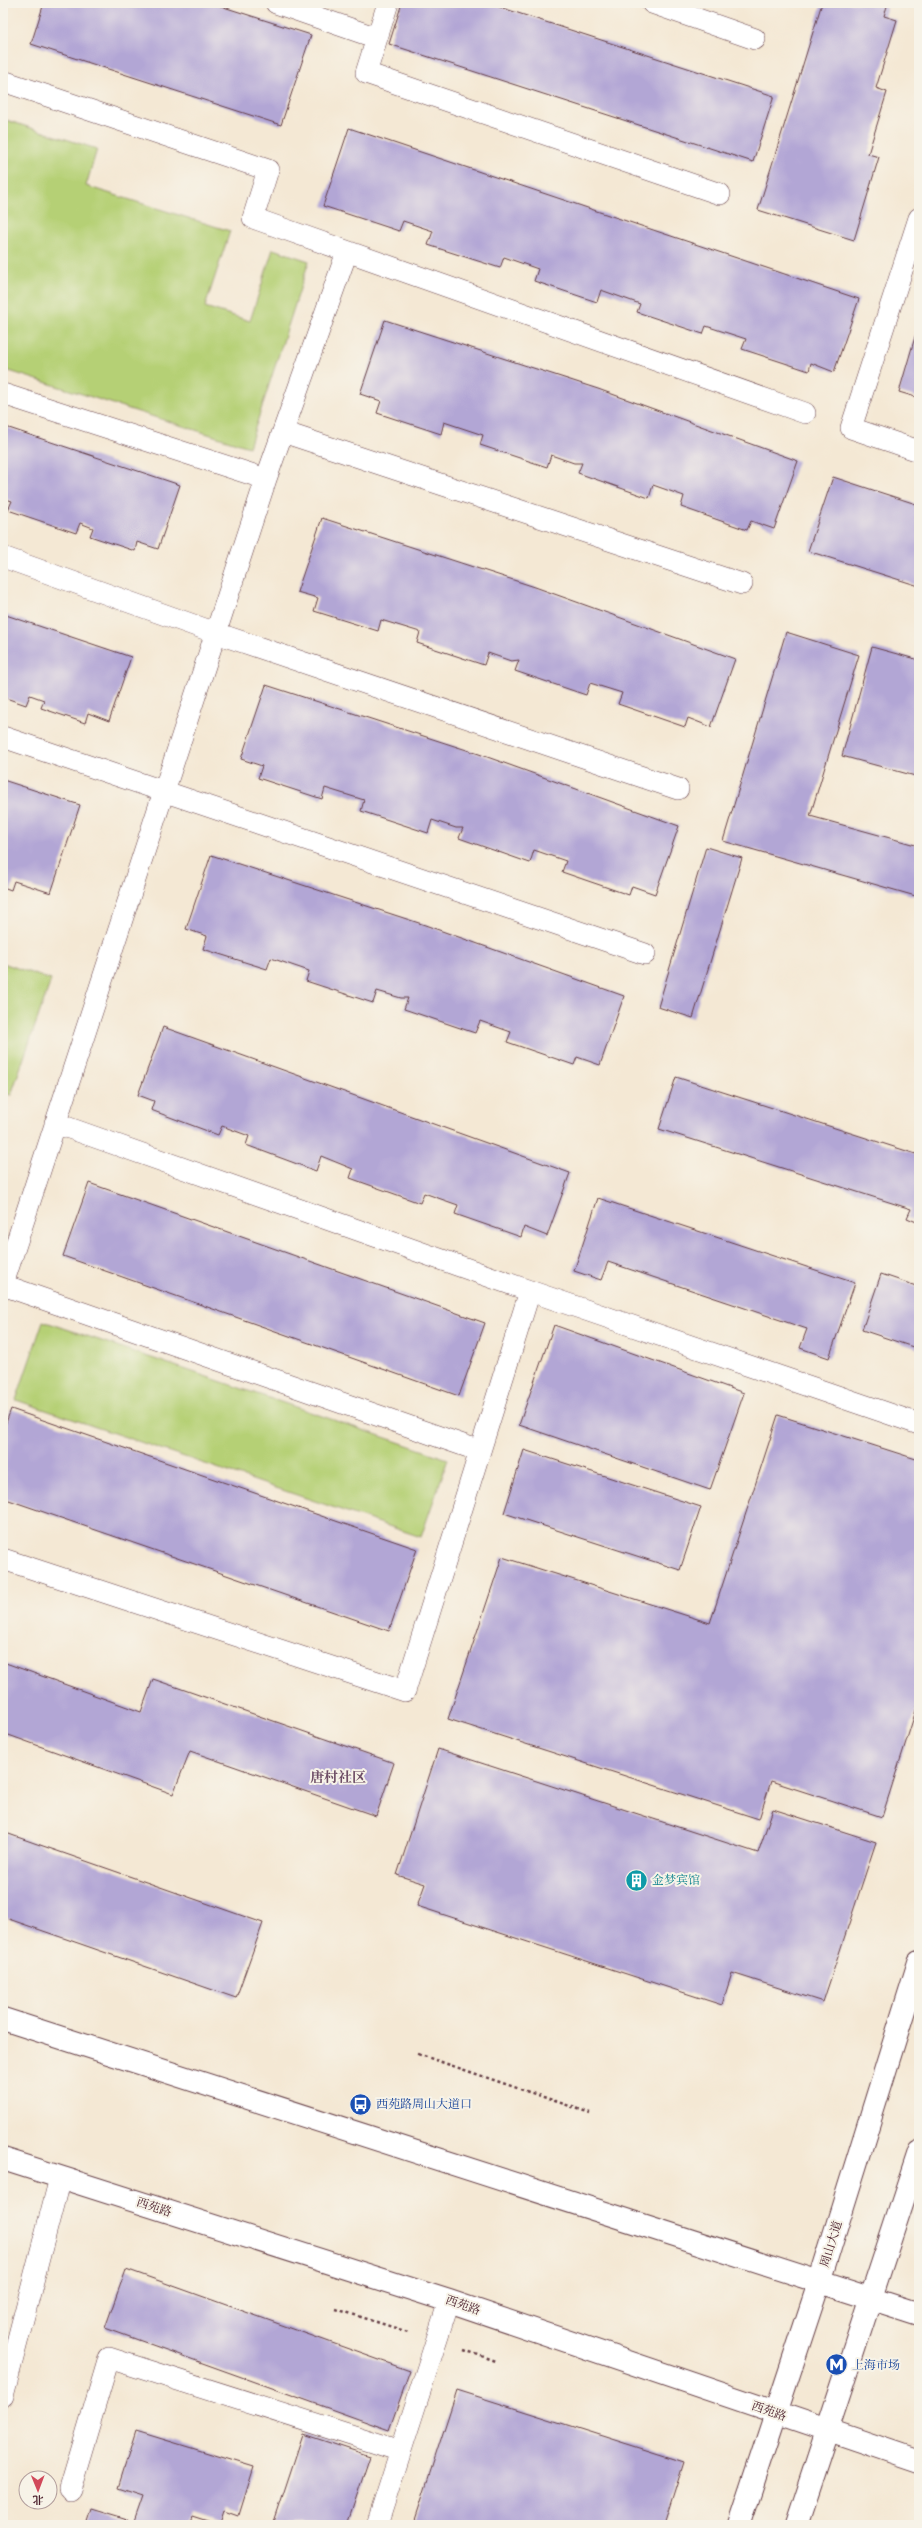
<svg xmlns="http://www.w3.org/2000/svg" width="922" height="2528" font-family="'IM FELL French Canon','Noto Serif SC',serif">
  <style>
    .green { fill: #b5d075; stroke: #807850 }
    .building { fill: #b2a6d5 }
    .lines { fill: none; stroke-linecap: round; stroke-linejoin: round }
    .lane-casing { stroke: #643d44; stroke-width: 22 }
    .primary-casing { stroke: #643d44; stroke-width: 24 }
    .path { stroke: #643d44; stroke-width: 2.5; stroke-dasharray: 3 3; stroke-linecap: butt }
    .lane { stroke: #fff; stroke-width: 21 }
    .primary { stroke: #fff; stroke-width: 22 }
    .labels { text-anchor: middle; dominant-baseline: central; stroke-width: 4; stroke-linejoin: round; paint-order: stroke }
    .culture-label { font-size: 12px; fill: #0d838f; stroke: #f7f3e8; text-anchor: start }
    .transit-label { font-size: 12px; fill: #164399; stroke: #f7f3e8; text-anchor: start }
    .street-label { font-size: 12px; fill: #4a1f2b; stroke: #f7f3e8 }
    .quarter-label { font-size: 14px; font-weight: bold; fill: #6e4e66; stroke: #f7f3e8 }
  </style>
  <rect width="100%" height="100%" fill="#f7f3e8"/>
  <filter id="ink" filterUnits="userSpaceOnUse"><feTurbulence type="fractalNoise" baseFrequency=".025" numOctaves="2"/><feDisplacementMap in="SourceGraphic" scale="8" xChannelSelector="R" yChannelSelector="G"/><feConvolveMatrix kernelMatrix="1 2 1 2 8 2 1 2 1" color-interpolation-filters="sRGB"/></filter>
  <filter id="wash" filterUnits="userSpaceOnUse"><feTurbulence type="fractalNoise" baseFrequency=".012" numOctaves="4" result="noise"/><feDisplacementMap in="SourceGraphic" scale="16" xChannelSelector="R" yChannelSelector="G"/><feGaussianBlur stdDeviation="0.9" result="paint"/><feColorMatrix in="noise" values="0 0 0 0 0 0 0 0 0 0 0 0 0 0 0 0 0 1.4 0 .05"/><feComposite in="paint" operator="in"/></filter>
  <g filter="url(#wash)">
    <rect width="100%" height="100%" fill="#f4e8d4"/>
    <path class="green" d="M3,119L97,149L86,186L230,231L205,307L250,321L273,249L309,261L249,447L3,369Z
      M3,963L51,980L11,1095L3,1093Z
      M43,1321L448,1459L421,1537L16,1400Z"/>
    <g id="blocks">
      <path class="building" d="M44,3H211L311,35L281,125L31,44Z
        M402,3H487L774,96L753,162L389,44Z
        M822,3H888L884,16L897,20L876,88L887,92L868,154L879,157L854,240L758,210Z
        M349,128L859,299L834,372L811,363L809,371L742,349L746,339L706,326L703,334L637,312L640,304L601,290L597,302L534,281L538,269L504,257L500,268L428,245L433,231L403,221L399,231L323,206Z
        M385,320L598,389L798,461L774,529L751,521L747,530L681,507L684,496L653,485L649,498L578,473L582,463H574L551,455L547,467L480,445L483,435L444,422L441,434L377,413L381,401L360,394Z
        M917,330L919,331V398L899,392Z
        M3,426L180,485L158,549L137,542L135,551L90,536L93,528L80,523L76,533L8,510L12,501L3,498Z
        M833,477L919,505V586L808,551Z
        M322,518L535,587L735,659L711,727L688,718L685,727L618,704L622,693L590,683L586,695L515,671L519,660L511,661L488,653L484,665L417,643L420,632L381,620L378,631L314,611L318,598L297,592Z
        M3,614L131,657L109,721L88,713L85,723L41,708L44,700L30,695L26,705L3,697Z
        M786,632L859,655L810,816L919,846V897L723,841Z
        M872,647L919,660V777L842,756Z
        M266,685L479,754L679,826L655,894L632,886L629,895L562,872L566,861L534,850L530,863L459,838L463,828H456L432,820L428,833L361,811L364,800L325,788L322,799L258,778L262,766L241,759Z
        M3,780L80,805L51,893L14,881L11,890L3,887Z
        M706,847L742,858L693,1018L658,1007Z
        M211,855L425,925L624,996L600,1065L577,1057L574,1065L507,1042L511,1032L480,1021L475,1033L404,1009L408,998H401L377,991L373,1003L306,981L309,971L271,958L267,969L203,949L207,936L186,929Z
        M163,1027L570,1173L547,1236L524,1227L521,1237L455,1214L458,1205L424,1193L420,1203L350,1178L353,1169L321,1156L316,1171L246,1145L249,1136L222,1126L218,1135L151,1110L154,1101L138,1095Z
        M676,1077L919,1155V1223L907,1218L911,1209L659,1129Z
        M89,1183L485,1323L459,1396L63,1256Z
        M598,1198L855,1283L829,1358L800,1348L807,1329L608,1262L601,1280L574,1271Z
        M881,1274L919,1287V1349L862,1330Z
        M554,1325L744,1393L710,1490L519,1425Z
        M11,1409L417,1549L389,1631L3,1498V1431Z
        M778,1415L919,1460V1701L882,1817L771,1781L759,1819L448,1719L502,1557L710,1623Z
        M524,1450L701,1507L680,1570L504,1513Z
        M3,1662L141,1712L153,1679L394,1763L376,1816L190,1751L173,1794L3,1733Z
        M438,1749L758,1853L773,1809L876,1842L823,2002L732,1973L722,2005L417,1906L425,1884L397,1875Z
        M3,1832L263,1923L236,1998L3,1917Z
        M126,2269L410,2371L389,2430L105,2328Z
        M457,2390L684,2462L664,2525H413Z
        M136,2431L254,2467L239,2515L225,2510L220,2525L192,2516L189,2525H86L91,2509L134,2522L143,2496L118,2488Z
        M303,2434L370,2456L347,2525H273Z"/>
    </g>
  </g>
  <g filter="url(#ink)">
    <use href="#blocks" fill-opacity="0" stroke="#643d44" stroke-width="1"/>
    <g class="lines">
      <defs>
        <path id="lane" d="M276,3L377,38
          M388,3L366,73L720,194
          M652,3L755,39
          M3,81L268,170L253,218L805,413
          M919,218L851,428L919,451
          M3,394L266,479
          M283,432L742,584
          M3,557L216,633L678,789
          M3,737L645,954
          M55,1123L530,1291L919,1424
          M3,1284L266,479L347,252
          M3,1285L480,1451
          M3,1559L405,1691L530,1291
          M3,2396L60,2178
          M70,2489L109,2358L401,2451
          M377,2525L449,2301"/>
        <path id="primary" d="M3,2019L919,2314
          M3,2159L449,2301L919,2461
          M739,2525L819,2283L919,1962
          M796,2525L919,2152"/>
      </defs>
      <use href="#lane" class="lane-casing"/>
      <use href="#primary" class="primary-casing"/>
      <path class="path" d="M418,2054L590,2113
        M336,2309L408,2332
        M464,2350L496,2361"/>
      <use href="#lane" class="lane"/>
      <use href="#primary" class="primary"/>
    </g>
  </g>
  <defs>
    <symbol id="building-disc" viewBox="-11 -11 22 22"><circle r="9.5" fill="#0f9aa8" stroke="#f7f3e8"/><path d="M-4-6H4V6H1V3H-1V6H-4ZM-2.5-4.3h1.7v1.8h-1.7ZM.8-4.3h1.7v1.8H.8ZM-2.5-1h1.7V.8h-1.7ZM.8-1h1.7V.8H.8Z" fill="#fff"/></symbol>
    <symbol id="bus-disc" viewBox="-11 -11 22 22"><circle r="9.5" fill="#1a4fb4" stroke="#f7f3e8"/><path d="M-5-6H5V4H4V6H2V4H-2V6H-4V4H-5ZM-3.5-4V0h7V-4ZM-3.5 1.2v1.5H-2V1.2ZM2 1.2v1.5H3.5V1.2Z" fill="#fff"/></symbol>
    <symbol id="metro-disc" viewBox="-11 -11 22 22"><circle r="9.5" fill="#1a4fb4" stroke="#f7f3e8"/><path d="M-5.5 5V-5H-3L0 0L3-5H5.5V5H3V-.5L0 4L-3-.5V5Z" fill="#fff"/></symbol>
  </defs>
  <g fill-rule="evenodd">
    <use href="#building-disc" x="624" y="1868" width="25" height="25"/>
    <use href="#bus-disc" x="348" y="2092" width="25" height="25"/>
    <use href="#metro-disc" x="824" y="2352" width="25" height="25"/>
  </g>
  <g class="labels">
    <g class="culture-label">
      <text x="652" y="1880">金梦宾馆</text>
    </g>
    <g class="transit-label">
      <text x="376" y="2104">西苑路周山大道口</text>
      <text x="852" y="2365">上海市场</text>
    </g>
    <g class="street-label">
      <text transform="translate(154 2207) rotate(18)">西苑路</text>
      <text transform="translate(831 2244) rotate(-73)">周山大道</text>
      <text transform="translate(463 2305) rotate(19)">西苑路</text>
      <text transform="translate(769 2411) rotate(19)">西苑路</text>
    </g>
    <g class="quarter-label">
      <text x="338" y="1777">唐村社区</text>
    </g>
  </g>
  <rect width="922" height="2528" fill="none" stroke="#f7f3e8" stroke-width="16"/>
  <g transform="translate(38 2490) rotate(179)"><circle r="19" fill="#f7f3e8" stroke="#b29e9c"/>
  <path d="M0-3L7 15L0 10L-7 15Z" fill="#d1495b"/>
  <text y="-6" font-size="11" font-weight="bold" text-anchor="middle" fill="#4a1f2b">北</text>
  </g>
</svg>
